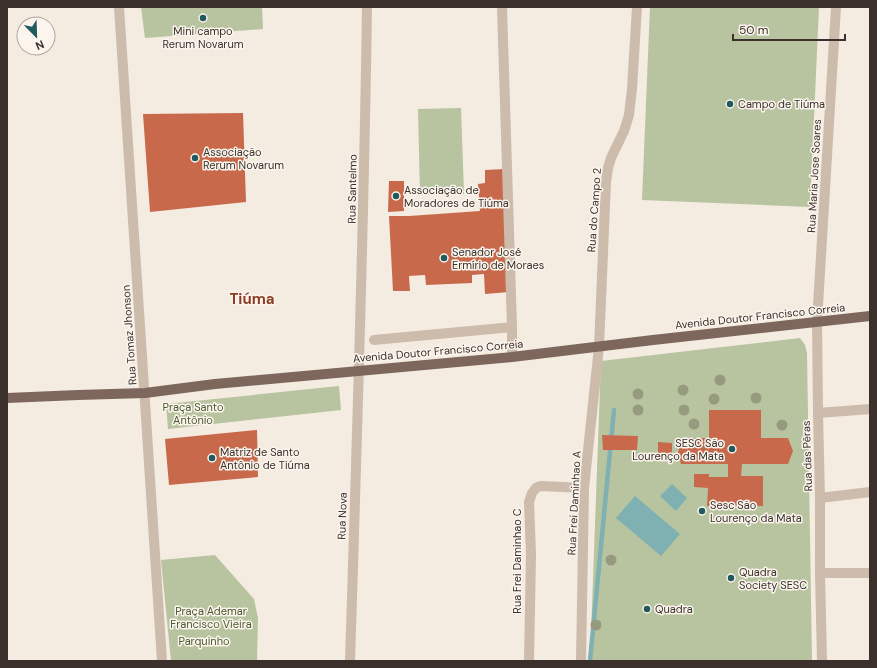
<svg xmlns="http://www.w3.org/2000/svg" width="877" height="668" font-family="'DM Sans',sans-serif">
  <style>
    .green { fill: #b8c4a0 }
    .water { fill: #7fb0b2 }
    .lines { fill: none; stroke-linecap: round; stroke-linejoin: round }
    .stream { stroke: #7fb0b2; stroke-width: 4.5 }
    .building { fill: #c8694b }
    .minor { stroke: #cdbbac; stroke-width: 10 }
    .primary { stroke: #7d675c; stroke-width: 10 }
    .tree { fill: #969b7f }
    .poi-dot { fill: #1f5a5e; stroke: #fbf5ee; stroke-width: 1.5 }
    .labels { text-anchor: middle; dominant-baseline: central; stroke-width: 3; stroke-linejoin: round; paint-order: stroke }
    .poi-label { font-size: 11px; fill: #3b302b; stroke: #fbf5ee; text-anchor: start }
    .street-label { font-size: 11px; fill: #3b302b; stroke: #fbf5ee }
    .park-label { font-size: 11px; fill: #4a5a2e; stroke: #fbf5ee }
    .district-label { font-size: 15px; font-weight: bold; fill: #8c3b22; stroke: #fbf5ee }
  </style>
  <rect width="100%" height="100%" fill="#f4ebe1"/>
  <path class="green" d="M141,7H262L263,29L145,38Z
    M650,7H819L810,207L642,200Z
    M461,108L464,194L420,195L418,109Z
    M800,338L805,345L807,353L812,661H590L601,361Z
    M339,386L341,410L168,429L166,404Z
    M215,555L254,599L258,618L257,661H171L161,560Z"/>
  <path class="water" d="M672,484L687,498L676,511L660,496Z
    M635,496L680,534L661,556L616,518Z"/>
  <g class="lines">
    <path class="stream" d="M590,661L614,410"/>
  </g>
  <path class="building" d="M243,113L246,202L150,212L143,114Z
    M505,169L509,292L485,294L484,274L472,275V283L426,285L425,275L409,276L410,291H393L389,216H409L480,211L478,184L485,183V170Z
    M389,181H404V211L388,212Z
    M709,410H761V438H788L793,451L788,464H742L741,476H763V506H707L708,488L694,487V474H709V477H728V464H681L678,452L682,438H709Z
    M257,430L258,477L169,485L165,439Z
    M602,435L638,436L637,450H603Z
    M658,442L672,443V456L658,455Z"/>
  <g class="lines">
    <path class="minor" d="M119,7L162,661
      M502,7L512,327V357
      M374,340L512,327
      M818,413L870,409
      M820,498L870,492
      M820,573H870
      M350,661C357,443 364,225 367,7
      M529,661L531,554L529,502L532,493L536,488L540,486L584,488
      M581,661L584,488L599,347L606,182L608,168L611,158L624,131L629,115L632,89L637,7
      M822,661L820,573V498L818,413L817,322L836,7"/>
    <path class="primary" d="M7,398L78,395L145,393L215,384L512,357L653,340L870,316"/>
  </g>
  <g class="tree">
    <circle cx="720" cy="380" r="5.5"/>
    <circle cx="683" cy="390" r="5.5"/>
    <circle cx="638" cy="394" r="5.5"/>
    <circle cx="756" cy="398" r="5.5"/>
    <circle cx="714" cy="399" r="5.5"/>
    <circle cx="638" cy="410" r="5.5"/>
    <circle cx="684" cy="410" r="5.5"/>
    <circle cx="694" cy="424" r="5.5"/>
    <circle cx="782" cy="425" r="5.5"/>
    <circle cx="611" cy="560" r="5.5"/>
    <circle cx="596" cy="625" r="5.5"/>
  </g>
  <g class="poi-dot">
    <circle cx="203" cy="18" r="4"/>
    <circle cx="730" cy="104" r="4"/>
    <circle cx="195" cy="158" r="4"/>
    <circle cx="396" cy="196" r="4"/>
    <circle cx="444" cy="258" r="4"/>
    <circle cx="732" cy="449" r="4"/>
    <circle cx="212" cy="458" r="4"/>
    <circle cx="702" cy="511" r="4"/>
    <circle cx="731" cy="578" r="4"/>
    <circle cx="647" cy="609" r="4"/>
  </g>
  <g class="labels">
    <g class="poi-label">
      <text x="203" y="31" text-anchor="middle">Mini campo<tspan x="203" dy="13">Rerum Novarum</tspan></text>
      <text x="738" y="104">Campo de Tiúma</text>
      <text x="203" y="152">Associação<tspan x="203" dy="13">Rerum Novarum</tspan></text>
      <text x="404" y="190">Associação de<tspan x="404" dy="13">Moradores de Tiúma</tspan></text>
      <text x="452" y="252">Senador José<tspan x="452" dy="13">Ermírio de Moraes</tspan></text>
      <text x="724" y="443" text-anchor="end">SESC São<tspan x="724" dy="13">Lourenço da Mata</tspan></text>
      <text x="220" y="452">Matriz de Santo<tspan x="220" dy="13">Antônio de Tiúma</tspan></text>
      <text x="710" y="505">Sesc São<tspan x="710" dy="13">Lourenço da Mata</tspan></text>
      <text x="739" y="572">Quadra<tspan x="739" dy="13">Society SESC</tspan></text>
      <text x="655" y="609">Quadra</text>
    </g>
    <g class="street-label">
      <text transform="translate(814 176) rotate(-87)">Rua Maria Jose Soares</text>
      <text transform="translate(352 189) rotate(-89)">Rua Santelmo</text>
      <text transform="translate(594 210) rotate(-86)">Rua do Campo 2</text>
      <text transform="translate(760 316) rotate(-6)">Avenida Doutor Francisco Correia</text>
      <text transform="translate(129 335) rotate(-94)">Rua Tomaz Jhonson</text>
      <text transform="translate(438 351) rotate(-5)">Avenida Doutor Francisco Correia</text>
      <text transform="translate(807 456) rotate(-92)">Rua das Pêras</text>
      <text transform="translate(574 503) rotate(-87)">Rua Frei Daminhao A</text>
      <text transform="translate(342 516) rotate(-88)">Rua Nova</text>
      <text transform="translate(517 561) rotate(-90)">Rua Frei Daminhao C</text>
    </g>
    <g class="park-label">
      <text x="193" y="407">Praça Santo<tspan x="193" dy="13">Antônio</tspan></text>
      <text x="211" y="611">Praça Ademar<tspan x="211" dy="13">Francisco Vieira</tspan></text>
      <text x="204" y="641">Parquinho</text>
    </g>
    <g class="district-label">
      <text x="252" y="299">Tiúma</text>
    </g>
  </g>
  <rect width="877" height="668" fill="none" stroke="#3b302b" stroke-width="16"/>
  <g transform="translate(36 36) rotate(157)"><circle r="19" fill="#fbf5ee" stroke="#aea6a0"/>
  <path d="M0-3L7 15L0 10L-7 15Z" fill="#1f5a5e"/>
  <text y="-6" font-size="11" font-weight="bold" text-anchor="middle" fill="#3b302b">N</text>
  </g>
  <path d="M733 34v6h112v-6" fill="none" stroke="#3b302b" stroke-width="2"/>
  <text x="739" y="34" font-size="12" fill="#3b302b" stroke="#fbf5ee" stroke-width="3" paint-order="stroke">50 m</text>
</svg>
